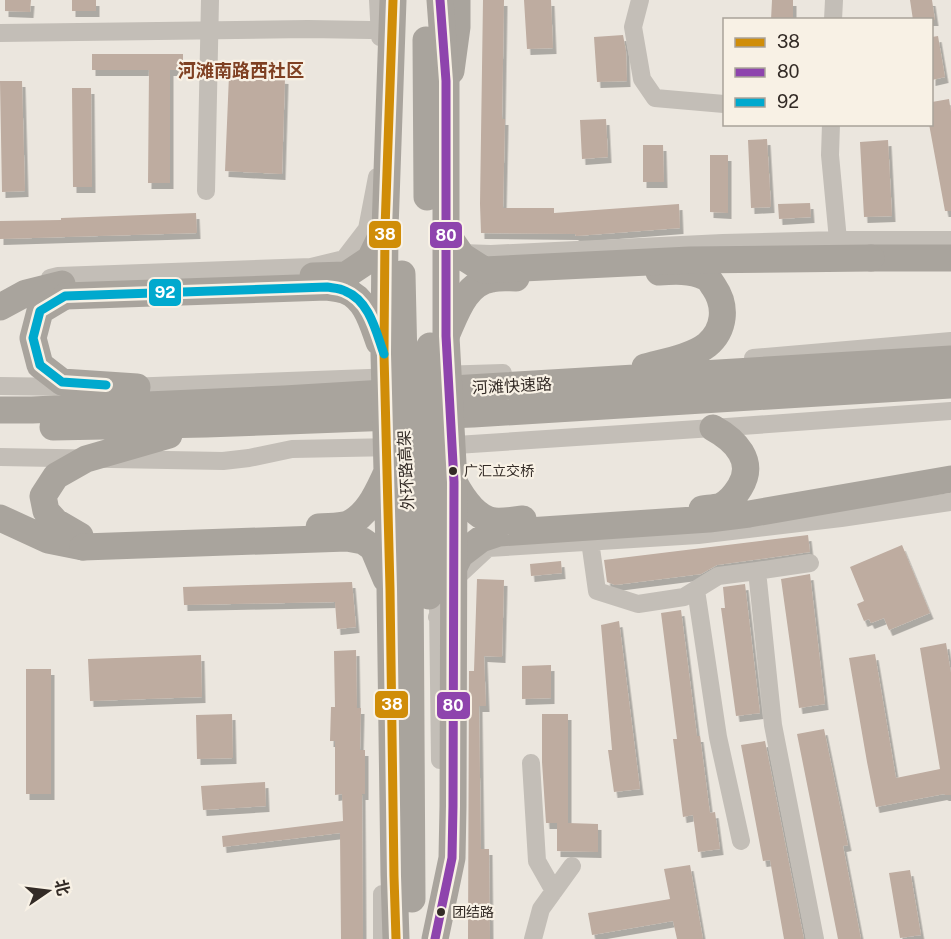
<svg xmlns="http://www.w3.org/2000/svg" width="951" height="939" font-family="'Public Sans','Noto Sans SC',sans-serif">
  <style>
    .building { fill: #beaca0; filter: url(#shadow) }
    .lines { fill: none; stroke-linecap: round; stroke-linejoin: round }
    .minor { stroke: #c3beb7; stroke-width: 18 }
    .highway { stroke: #a9a49d; stroke-width: 27 }
    .highway-bridge { stroke: #a9a49d; stroke-width: 27 }
    .bus-1-casing { stroke: #f8f1e5; stroke-width: 14 }
    .bus-2-casing { stroke: #f8f1e5; stroke-width: 14 }
    .bus-3-casing { stroke: #f8f1e5; stroke-width: 14 }
    .bus-1 { stroke: #d08d08; stroke-width: 9 }
    .bus-2 { stroke: #8e44ad; stroke-width: 9 }
    .bus-3 { stroke: #00a9ce; stroke-width: 9 }
    .bus-dot { fill: #332b26; stroke: #f8f1e5; stroke-width: 2 }
    .labels { text-anchor: middle; dominant-baseline: central; stroke-width: 4.5; stroke-linejoin: round; paint-order: stroke }
    .bus-label { font-size: 14px; fill: #332b26; stroke: #f8f1e5; text-anchor: start }
    .street-label { font-size: 16px; fill: #332b26; stroke: #f8f1e5 }
    .neighbourhood-label { font-size: 18px; font-weight: bold; fill: #7f4022; stroke: #f8f1e5 }
    .line-badge { stroke: #f8f1e5; stroke-width: 2 }
    .badge-label { font-size: 16px; text-anchor: middle; font-weight: bold; fill: #fff }
  </style>
  <defs>
    <filter id="shadow"><feDropShadow dx="3.5" dy="6" stdDeviation="0" flood-color="#0004"/></filter>
  </defs>
  <rect width="100%" height="100%" fill="#ebe6de"/>
  <path class="building" d="M5,0H31L30,12L5,11Z
    M72,0H96V11H72Z
    M483,0H504L502,119H505L503,208H554V213L679,204L680,228L576,236L575,234L481,233L480,204Z
    M524,0H551L553,48L527,49Z
    M772,0H793V20H771Z
    M910,0H932L935,20H913Z
    M623,35L626,51L627,81L597,82L594,37Z
    M938,36L945,77L932,80V37Z
    M92,54H183V70H170V183H148L149,70H92Z
    M229,75L285,78L282,174L225,171Z
    M0,81H22L25,191L2,192Z
    M72,88H91L92,187H73Z
    M949,99L951,112V211H945L929,124H932V102Z
    M606,119L608,157L582,159L580,120Z
    M767,139L771,207L751,208L748,140Z
    M888,140L892,216L864,217L860,142Z
    M643,145H663L664,182H643Z
    M710,155H728V213L710,212Z
    M810,203L811,217L779,219L778,204Z
    M196,213L197,233L0,239V221L61,220V218Z
    M808,535L810,552L717,565L701,574L615,585L607,582L604,560Z
    M902,545L930,613L889,630L884,618L871,623L869,619L864,621L857,604L864,601L850,567Z
    M561,561L562,573L531,576L530,564Z
    M810,574L825,704L799,708L781,579Z
    M477,579L504,580L502,657L484,656L486,706H479L481,849H489L490,939H468L469,671H474Z
    M352,582L356,627L337,629L335,602L184,605L183,587Z
    M745,584L760,713L736,716L721,608H725L723,587Z
    M681,610L697,736H700L710,813L715,812L720,849L698,852L693,815L683,817L673,739H677L661,613Z
    M619,621L640,789L614,792L608,750H612L601,625Z
    M946,643L951,673V795H945L944,794L876,807L867,762L849,658L875,654L896,778L940,769L920,648Z
    M356,650L357,708H361L360,750H365V794H362L363,939H341L340,833L223,847L222,836L343,821L342,794L335,795V741H330L331,707H335L334,651Z
    M201,655L202,697L90,701L88,659Z
    M551,665V698L522,699V666Z
    M26,669H51V794H26Z
    M232,714L233,758L197,759L196,715Z
    M542,714H568V823L598,824V852L557,851V823H546L542,762Z
    M824,729L848,845L843,846L861,939H838L797,734Z
    M765,741L804,939H784L770,860L763,861L741,745Z
    M265,782L266,806L203,810L201,786Z
    M690,865L703,939H677L673,921L592,935L588,913L670,899L664,869Z
    M910,870L921,935L900,938L889,873Z"/>
  <g class="lines">
    <path class="minor" d="M378,0L380,37
      M640,0L633,27L642,79L655,98L724,104
      M833,20L834,0
      M0,33L308,29L370,30L380,28
      M831,124L830,155L838,240
      M206,191L210,0
      M461,253L491,254L723,243L838,240H951
      M50,278L58,276L311,267L344,259L367,229L377,177
      M753,358L951,341
      M438,375L503,373
      M0,386L69,387
      M126,387L396,377
      M441,446L713,428L951,411
      M0,457L223,461L249,458L292,449L396,447
      M590,541L597,591L638,604L684,597L718,576L757,571L773,725L815,939
      M757,571L810,563
      M696,590L718,737L741,841
      M438,605L440,760
      M437,617L458,576L488,548L698,535L841,518L951,502
      M531,763L537,861L554,891
      M382,894V939
      M533,939L541,909L572,866"/>
    <path class="highway" d="M451,71L457,27V0
      M871,258H951
      M65,296L40,311L33,338L40,365L62,382L137,387
      M0,307L26,293L62,284
      M446,336C456,314 465,283 492,279C500,277 508,278 516,278
      M645,367C663,362 692,357 707,345C725,330 727,306 714,287C711,283 710,279 705,277C691,270 674,271 659,272
      M0,410H32L284,399L951,359
      M53,427L206,424L473,414L951,385
      M454,482C462,497 476,518 494,521C503,522 514,520 523,519
      M702,509C708,508 715,508 721,506C730,502 735,495 740,487C756,461 735,440 713,428
      M0,518L48,540L83,547
      M80,536L56,522L46,511L43,496L56,476L86,459L169,435
      M453,569L460,555L481,539L499,533L709,519L749,514L951,479"/>
    <path class="highway-bridge" d="M393,0L385,229L384,354L390,589L394,876L396,939
      M426,40L427,197
      M446,229L453,243L462,256L484,270L690,260L871,258
      M402,274L404,362V428L410,565L412,899
      M313,276L346,275L370,259L384,230
      M65,296L327,287C332,288 340,288 346,291C366,299 372,323 379,342
      M319,527C328,526 339,527 348,524C368,515 377,493 386,474
      M83,547L347,538L363,541L373,548L386,579
      M429,596V427L430,346
      M435,939L452,858L453,806L454,482L446,336V81L440,0"/>
    <defs>
      <path id="bus-1" d="M393,0L385,229L384,354L390,589L394,876L396,939"/>
      <path id="bus-2" d="M435,939L452,858L453,806L454,482L446,336V81L440,0"/>
      <path id="bus-3" d="M106,385L62,382L40,365L33,338L40,311L65,296L327,287C332,288 340,288 345,291C370,301 376,332 384,354"/>
    </defs>
    <use href="#bus-1" class="bus-1-casing"/>
    <use href="#bus-2" class="bus-2-casing"/>
    <use href="#bus-3" class="bus-3-casing"/>
    <use href="#bus-1" class="bus-1"/>
    <use href="#bus-2" class="bus-2"/>
    <use href="#bus-3" class="bus-3"/>
  </g>
  <g class="bus-dot">
    <circle cx="453" cy="471" r="5"/>
    <circle cx="441" cy="912" r="5"/>
  </g>
  <g class="labels">
    <g class="bus-label">
      <text x="464" y="471">广汇立交桥</text>
      <text x="452" y="912">团结路</text>
    </g>
    <g class="street-label">
      <text transform="translate(512 386) rotate(-3)">河滩快速路</text>
      <text transform="translate(406 470) rotate(-93)">外环路高架</text>
    </g>
    <g class="neighbourhood-label">
      <text x="241" y="70">河滩南路西社区</text>
    </g>
  </g>
  <g class="line-badge">
    <rect x="368" y="220" width="34" height="29" rx="6" fill="#d08d08"/>
    <rect x="429" y="221" width="34" height="28" rx="6" fill="#8e44ad"/>
    <rect x="148" y="278" width="34" height="29" rx="6" fill="#00a9ce"/>
    <rect x="374" y="690" width="35" height="29" rx="6" fill="#d08d08"/>
    <rect x="436" y="691" width="35" height="29" rx="6" fill="#8e44ad"/>
  </g>
  <g class="badge-label">
    <text x="385" y="240">38</text>
    <text x="446" y="241">80</text>
    <text x="165" y="298">92</text>
    <text x="392" y="710">38</text>
    <text x="453" y="711">80</text>
  </g>
  <rect x="723" y="18" width="210" height="108" fill="#f8f1e5" stroke="#a9a299" stroke-width="1.5"/>
  <rect x="735" y="38" width="30" height="9" fill="#d08d08" stroke="#a9a299" stroke-width="1.5"/>
  <text x="777" y="48" font-size="18" fill="#332b26">38</text>
  <rect x="735" y="68" width="30" height="9" fill="#8e44ad" stroke="#a9a299" stroke-width="1.5"/>
  <text x="777" y="78" font-size="18" fill="#332b26">80</text>
  <rect x="735" y="98" width="30" height="9" fill="#00a9ce" stroke="#a9a299" stroke-width="1.5"/>
  <text x="777" y="108" font-size="18" fill="#332b26">92</text>
  <g transform="translate(48 891) rotate(76)" stroke="#f8f1e5" stroke-width="4.5" paint-order="stroke">
  <path d="M0-4.5L10 22L0 15L-10 22Z" fill="#332b26"/>
  <text y="-9" font-size="16" font-weight="bold" text-anchor="middle" fill="#332b26">北</text>
  </g>
</svg>
